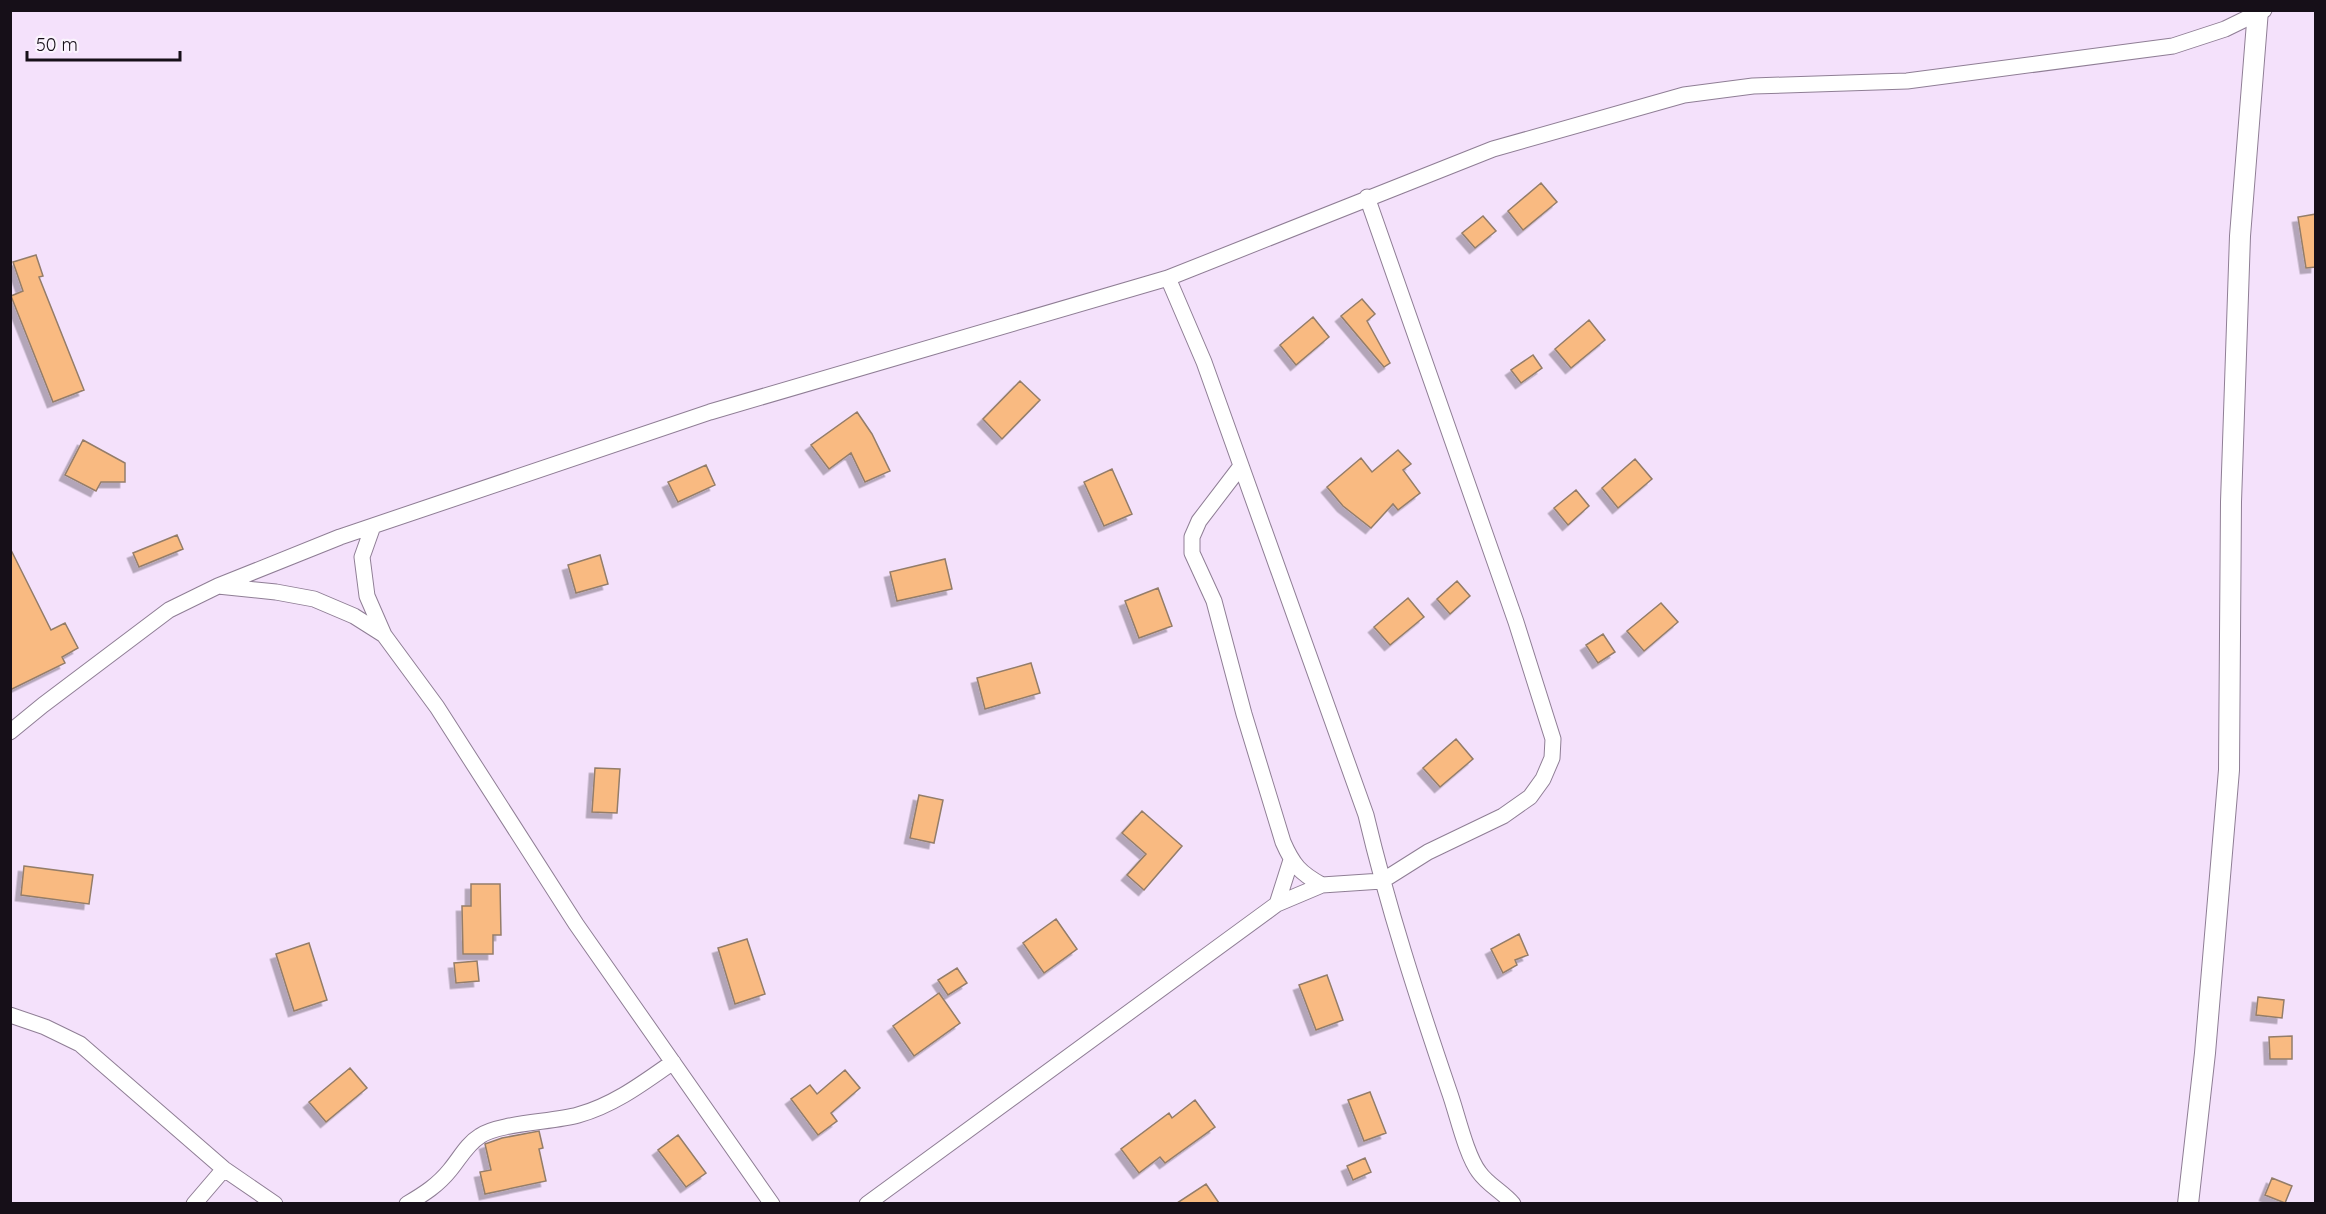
<svg xmlns="http://www.w3.org/2000/svg" width="2326" height="1214" font-family="Quicksand,sans-serif">
  <style>
    .building { fill: #f9ba81; stroke: #947d69; stroke-width: 1.5; filter: url(#shadow) }
    .lines { fill: none; stroke-linecap: round; stroke-linejoin: round }
    .minor-casing { stroke: #8f7e95; stroke-width: 17 }
    .tertiary-casing { stroke: #8f7e95; stroke-width: 22 }
    .minor { stroke: #fff; stroke-width: 15 }
    .tertiary { stroke: #fff; stroke-width: 20 }
  </style>
  <defs>
    <filter id="shadow"><feDropShadow dx="-5.5" dy="5.5" stdDeviation="0" flood-color="#0004"/></filter>
  </defs>
  <rect width="100%" height="100%" fill="#f4e1fb"/>
  <path class="building" d="M1541,183L1557,202L1523,230L1508,211Z
    M2316,214V267L2306,268L2298,217Z
    M1483,216L1496,231L1475,248L1462,233Z
    M36,255L43,276L39,277L84,390L53,402L11,296L23,291L13,262Z
    M1362,299L1375,314L1367,321L1390,363L1384,367L1341,316Z
    M1313,317L1329,337L1296,365L1280,345Z
    M1589,320L1605,340L1571,368L1555,349Z
    M1533,355L1542,368L1521,383L1511,370Z
    M1020,381L1040,400L1002,439L983,419Z
    M857,412L872,434L890,471L865,482L851,453L829,469L811,445Z
    M83,440L125,463V482H101L96,491L65,475Z
    M1398,450L1411,464L1403,470L1420,493L1398,510L1393,504L1371,528L1343,506L1327,487L1361,458L1372,472Z
    M1635,459L1652,479L1618,508L1602,488Z
    M706,465L715,485L678,502L668,482Z
    M1112,469L1132,514L1104,526L1084,482Z
    M1576,490L1589,506L1568,525L1554,508Z
    M177,535L183,549L139,567L133,553Z
    M10,548L51,630L65,623L78,648L62,657L65,663L10,690Z
    M600,555L608,584L576,593L568,565Z
    M945,559L952,589L897,601L890,572Z
    M1457,581L1470,596L1450,614L1437,599Z
    M1158,588L1172,626L1139,638L1125,601Z
    M1408,598L1424,617L1390,645L1374,627Z
    M1661,603L1678,622L1644,651L1627,631Z
    M1603,634L1615,652L1598,663L1586,645Z
    M1031,663L1040,693L985,709L977,678Z
    M1456,739L1473,759L1440,787L1423,768Z
    M595,768L620,769L617,813L592,812Z
    M919,795L943,800L934,843L910,838Z
    M1142,811L1182,846L1144,890L1127,875L1146,854L1122,833Z
    M24,866L93,875L89,904L21,895Z
    M471,884H500L501,935H493V954H463L462,906H471Z
    M1056,919L1077,949L1044,973L1023,943Z
    M1519,934L1528,955L1515,960L1517,965L1503,973L1491,949Z
    M747,939L765,994L735,1004L718,948Z
    M309,943L327,1000L294,1011L276,954Z
    M477,961L479,981L456,983L454,963Z
    M957,968L967,983L948,995L938,980Z
    M1327,975L1343,1020L1316,1030L1299,985Z
    M939,993L960,1023L914,1056L893,1026Z
    M2258,997L2284,1000L2282,1018L2256,1015Z
    M2292,1036V1059H2270L2269,1037Z
    M350,1068L367,1088L326,1122L309,1102Z
    M845,1070L860,1088L831,1113L837,1121L818,1135L791,1099L810,1085L817,1094Z
    M1370,1092L1386,1133L1364,1141L1348,1100Z
    M1195,1100L1215,1127L1165,1163L1160,1157L1139,1173L1121,1149L1169,1113L1172,1118Z
    M539,1131L543,1148L539,1149L546,1181L485,1194L480,1172L491,1170L485,1144L502,1138Z
    M678,1135L706,1173L686,1187L658,1150Z
    M1365,1158L1371,1172L1353,1180L1347,1166Z
    M2272,1178L2292,1186L2285,1203L2265,1195Z
    M1206,1184L1219,1203H1177Z"/>
  <g class="lines">
    <defs>
      <path id="minor" d="M1168,278L1204,362L1366,815C1388,908 1418,1000 1449,1091C1457,1113 1466,1155 1479,1172C1488,1185 1503,1192 1513,1204
        M1241,466L1199,521L1192,537V553L1214,601L1244,714L1283,842C1293,865 1300,873 1322,885
        M373,526L362,557L367,596L384,635
        M218,586L340,537L710,412L1168,278L1493,149L1684,95L1753,86L1907,81L2173,46L2225,29L2264,10
        M10,732L43,705L169,610L218,586L276,592L314,599L354,616L384,635L437,707L576,924L772,1204
        M1277,904L1291,860
        M10,1015L45,1027L80,1044L224,1169L275,1204
        M194,1204L224,1169
        M407,1204C424,1194 438,1185 450,1170C460,1158 467,1144 480,1136C498,1123 554,1122 578,1115C614,1105 643,1083 673,1062
        M867,1204L1277,904L1322,885L1382,881L1428,852L1503,816L1530,797L1543,779L1552,758L1553,739L1516,622L1367,197"/>
      <path id="tertiary" d="M2188,1204L2205,1053L2229,770L2231,502L2240,236L2258,10"/>
    </defs>
    <use href="#minor" class="minor-casing"/>
    <use href="#tertiary" class="tertiary-casing"/>
    <use href="#minor" class="minor"/>
    <use href="#tertiary" class="tertiary"/>
  </g>
  <rect width="2326" height="1214" fill="none" stroke="#160f18" stroke-width="24"/>
  <path d="M27 51v9h153v-9" fill="none" stroke="#160f18" stroke-width="3"/>
  <text x="36" y="51" font-size="18" fill="#160f18" stroke="#faf3fd" stroke-width="4.5" paint-order="stroke">50 m</text>
</svg>
